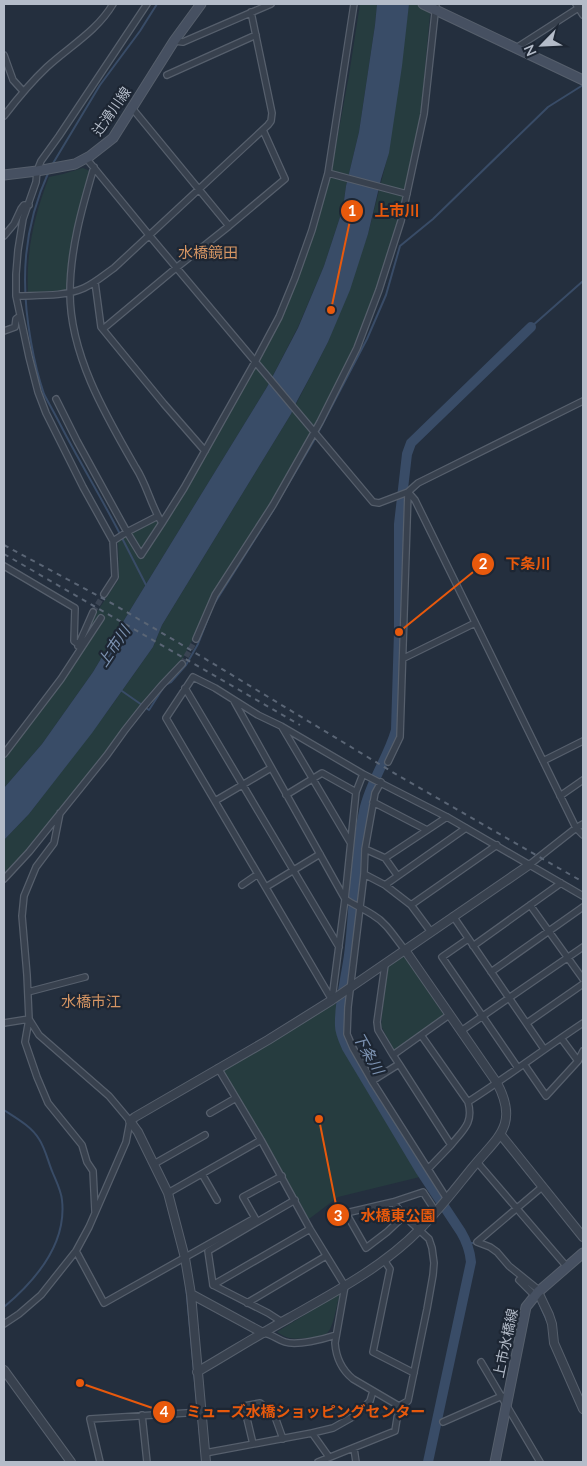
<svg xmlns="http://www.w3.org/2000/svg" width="587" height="1466" font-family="Lato,'Noto Sans JP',sans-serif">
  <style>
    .green { fill: #263c3f }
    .water { fill: #394c67 }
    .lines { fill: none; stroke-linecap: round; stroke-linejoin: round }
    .stream { stroke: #394c67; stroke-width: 2 }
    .river { stroke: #394c67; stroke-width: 10 }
    .minor-tunnel { stroke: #3a4453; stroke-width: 5.5; stroke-dasharray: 5.5 3; stroke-linecap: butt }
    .minor-casing { stroke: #565f6c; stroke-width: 8 }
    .tertiary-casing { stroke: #565f6c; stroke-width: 10 }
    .secondary-casing { stroke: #565f6c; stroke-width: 11 }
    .minor { stroke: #38414e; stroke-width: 5.5 }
    .tertiary { stroke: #38414e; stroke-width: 8 }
    .secondary { stroke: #465061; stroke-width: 9 }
    .rail { stroke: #5a6575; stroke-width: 2; stroke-dasharray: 5 5; stroke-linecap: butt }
    .labels { text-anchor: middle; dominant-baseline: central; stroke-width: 4.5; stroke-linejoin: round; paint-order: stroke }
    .street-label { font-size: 14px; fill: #b4bcc9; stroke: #1d2633 }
    .neighbourhood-label { font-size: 15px; fill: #d59563; stroke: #1d2633 }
    .water-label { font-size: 15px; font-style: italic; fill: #7c92b1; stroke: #1d2633 }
    .leader { fill: none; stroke: #e8590c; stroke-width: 2 }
    .callout-dot { fill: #e8590c; stroke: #1d2633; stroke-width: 2 }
    .mark-label { font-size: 15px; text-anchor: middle; font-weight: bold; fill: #fff }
    .callout-label { font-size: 15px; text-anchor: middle; font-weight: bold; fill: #e8590c; stroke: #1d2633; stroke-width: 4.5; stroke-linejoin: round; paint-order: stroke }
  </style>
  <rect width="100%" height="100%" fill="#242f3e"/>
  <path class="green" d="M360,4H377L375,25L359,132L346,186L343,208L324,266L298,327L267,387L132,607L93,672L42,744L4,788V758L44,708L77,660L92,619L119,579L118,541L163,515L197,471L262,356L287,305L308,248L330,178L349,75Z
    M409,4H431L421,111L403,202L375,295L357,341L316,422L269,505L214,591L193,639L181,662L153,689L99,763L32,844L4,873V840L29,814L107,712L153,647L162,625L291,414L328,342L368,234L388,155Z
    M83,168L90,171L69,290L28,293C26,251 34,216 49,177L63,174Z
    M404,955L444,1015L394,1050L381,1026L387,966Z
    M335,1002L340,1009L339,1029L347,1048L424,1176L338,1197L309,1219L218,1068Z
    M340,1293C337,1302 334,1329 326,1334C320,1338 313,1337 307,1338C293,1339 289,1340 277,1332Z"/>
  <path class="water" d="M377,4H409L402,66L389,153L381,179L368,234L350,290L328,342L311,375L297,401L291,414L162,625L153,647L92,733L29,814L4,840V788L42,744L93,672L132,607L267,387L298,328L324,266L343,208L346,186L359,132L375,25Z"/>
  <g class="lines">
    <path class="stream" d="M52,165L100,85L140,31L157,4
      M49,171C23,228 20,281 31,342C34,359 38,377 44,394C49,404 55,414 60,424C79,461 101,497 120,534
      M531,327L583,281
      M276,505L313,442L367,339L386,295L400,246L433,219L548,107L583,85
      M122,538L146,585
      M214,604L274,509
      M122,691L142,705
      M146,708L149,710L165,685L171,682L186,665L198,644L211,611
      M4,1110C16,1118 31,1126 39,1139C45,1148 48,1161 52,1171C56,1181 61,1190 62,1200C67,1244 35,1281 4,1307
      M257,1219L289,1200
      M467,1243H475
      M527,1284L534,1291
      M186,1286L200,1436
      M540,1305L547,1321"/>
    <path class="river" d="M428,1462L471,1262C470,1251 467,1242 461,1232L420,1170L347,1048C344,1041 340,1033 340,1026C339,1002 346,978 349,955C355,907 354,858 364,811C370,782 388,758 396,730L399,632V524L407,454L411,443L531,327"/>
    <path class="minor-tunnel" d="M93,612L104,594
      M182,664L196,639"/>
    <defs>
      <path id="minor" d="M576,4L583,15
        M174,41L183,42L271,4
        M516,48L583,5
        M4,55L13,80L23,91
        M167,75L256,35
        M132,108L229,226L285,179L263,130
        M4,116C17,99 31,82 47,67C70,46 97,31 113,4
        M86,158L149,235L373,502L379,503L408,492L418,483L583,401
        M94,167C82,208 70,249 70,293C70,355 106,416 136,468C147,485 151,506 162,523L184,488L255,362L279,317L295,278L312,230L328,173L354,4
        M328,173L407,194
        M4,236L14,224L21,209L24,205H29
        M95,282L101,327L164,404L205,451
        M16,296C38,295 64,297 84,288C95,283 104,275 114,268L268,125L271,121L272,113L251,12
        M103,329L176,268L229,226
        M4,331L15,327L16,319L20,316
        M56,399L77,441L127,532L158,516
        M408,492L415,500L576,828L583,835
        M113,541L127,532L141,555L162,523
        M4,566L75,608L74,641L78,644
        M104,594L115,577L113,541L83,487L46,413L38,392L29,357L16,296V274L18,250L23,219L36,182L37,171L41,161L59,136L147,4
        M196,639L215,595L273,505L320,422L357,348L379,290L401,221L424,114L436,4
        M78,646L93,612
        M404,658L475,623
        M185,688L339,947
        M234,701L345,899C354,905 364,909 373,915C387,923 395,938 405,950
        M282,727L350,842
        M4,754L61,679L101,618
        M543,761L583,741
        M388,762L400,737L408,492
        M381,782L375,793L365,849L364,874L348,1007L347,1034L353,1048L372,1081L447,1199
        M286,795L322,773L356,792
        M560,796L583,780
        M215,801L271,768
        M373,802L427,830
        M365,849L385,858L397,875
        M385,858L447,817
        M529,865L576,828L583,824
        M364,874L385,885L411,905L431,932
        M4,879L29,852L107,755C129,723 154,692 182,664
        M242,885L258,874
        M385,885L466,828
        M266,887L320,854
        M411,905L497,845
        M530,905L583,979
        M453,916L544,1049
        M468,939L442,957L518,1068
        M473,946L561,883
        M385,965L377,1022L378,1030L393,1055
        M491,972L583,907
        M28,992L85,977
        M332,999L345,899L356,792L363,774
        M332,1000L166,718L193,677L215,688L258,715L281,726L363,774L447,817L583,896
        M4,1023L29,1019L25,1042L37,1077L48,1103L82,1145L87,1162L93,1171L95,1211
        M527,1023L583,984
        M461,1031L583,947
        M421,1035L468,1102C474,1123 463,1130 451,1145
        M561,1038L578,1061
        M399,1064L451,1145L428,1169
        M524,1064L546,1096L578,1061L583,1051
        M218,1068L261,1140L310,1229L345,1286L335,1343C336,1357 342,1370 353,1379L399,1406
        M372,1081L399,1064L393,1055L449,1015
        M468,1102C507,1077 544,1049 583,1023
        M210,1113L236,1098
        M477,1162L567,1267
        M154,1164L205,1135
        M202,1174L217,1200
        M168,1193L261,1140
        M393,1202L346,1213L366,1248L387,1232L404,1216
        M255,1218L243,1197L282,1176
        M76,1251L104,1303L255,1218L257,1222L295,1200
        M384,1260L390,1269L373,1352L414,1373
        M519,1280L535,1296
        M213,1285L310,1229
        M213,1285L208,1251L257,1222
        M213,1285L268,1313L282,1322
        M540,1291L509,1266L497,1252L490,1247L477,1242L542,1187
        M247,1303L326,1256
        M4,1324L19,1314L41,1295L76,1251L89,1227L126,1142L130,1121L109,1096L39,1035L29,1019L27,975L22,916L24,896L36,867L54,843L60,813
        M263,1333C272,1334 276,1339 285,1342C297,1346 324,1339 336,1335
        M481,1362L540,1462
        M399,1406L408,1401L427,1309L433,1275L434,1263L432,1248L429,1239L404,1216L393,1202L423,1192L436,1212
        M142,1415L147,1462
        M443,1422L502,1396
        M312,1433L329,1457
        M253,1444L244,1406L260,1403L274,1414L283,1439
        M354,1448L356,1462
        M205,1453L312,1433L333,1428L356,1415L370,1401L373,1391
        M100,1462L90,1419L202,1412
        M318,1462L395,1431L399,1406"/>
      <path id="tertiary" d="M501,1135L583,1237
        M538,1292L549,1315L552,1324L554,1343L583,1409
        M191,1294L263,1333
        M4,1370L71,1462
        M197,1372C228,1354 258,1335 289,1318C335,1292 383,1267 420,1229C439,1210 455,1189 472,1168C496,1138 520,1126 497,1083L405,950
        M206,1462L191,1294L185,1258L168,1193L138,1132L130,1121L135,1117L268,1040L332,1000L529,865"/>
      <path id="secondary" d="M423,4L583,80
        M4,175L37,171L75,164L90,156L113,138L174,41L201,4
        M495,1462L526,1307L538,1292L583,1253"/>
    </defs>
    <use href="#minor" class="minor-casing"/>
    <use href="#tertiary" class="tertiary-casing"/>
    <use href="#secondary" class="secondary-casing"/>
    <use href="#minor" class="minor"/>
    <use href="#tertiary" class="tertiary"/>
    <use href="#secondary" class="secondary"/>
    <path class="rail" d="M4,545L113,604L179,643L399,776L583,882
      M4,554L300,725"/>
  </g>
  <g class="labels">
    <g class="street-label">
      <text transform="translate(111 111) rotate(-55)">辻滑川線</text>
      <text transform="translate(505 1343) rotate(-78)">上市水橋線</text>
    </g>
    <g class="neighbourhood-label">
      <text x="208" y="252">水橋鏡田</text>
      <text x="91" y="1001">水橋市江</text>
    </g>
    <g class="water-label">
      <text transform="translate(113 646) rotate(-56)">上市川</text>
      <text transform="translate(369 1053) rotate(61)">下条川</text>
    </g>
  </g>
  <path class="leader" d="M331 310L352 211M399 632L483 564M319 1119L338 1215M80 1383L164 1412"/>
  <g class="callout-dot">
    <circle cx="331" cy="310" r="5"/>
    <circle cx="399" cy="632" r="5"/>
    <circle cx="319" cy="1119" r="5"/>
    <circle cx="80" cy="1383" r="5"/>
    <circle cx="352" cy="211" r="12"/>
    <circle cx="483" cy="564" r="12"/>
    <circle cx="338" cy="1215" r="12"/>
    <circle cx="164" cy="1412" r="12"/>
  </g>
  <g class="mark-label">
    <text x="352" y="216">1</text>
    <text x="483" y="569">2</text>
    <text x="338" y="1221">3</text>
    <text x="164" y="1417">4</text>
  </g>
  <g class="callout-label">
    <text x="397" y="216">上市川</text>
    <text x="528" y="569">下条川</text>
    <text x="398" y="1221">水橋東公園</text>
    <text x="306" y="1417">ミューズ水橋ショッピングセンター</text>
  </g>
  <rect width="587" height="1466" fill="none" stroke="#b4bcc9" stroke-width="10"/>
  <g transform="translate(542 45) rotate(246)" stroke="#1d2633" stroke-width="4" paint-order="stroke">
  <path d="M0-4L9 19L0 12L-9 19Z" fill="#b4bcc9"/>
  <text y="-8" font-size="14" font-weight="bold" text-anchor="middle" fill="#b4bcc9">N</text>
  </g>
</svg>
